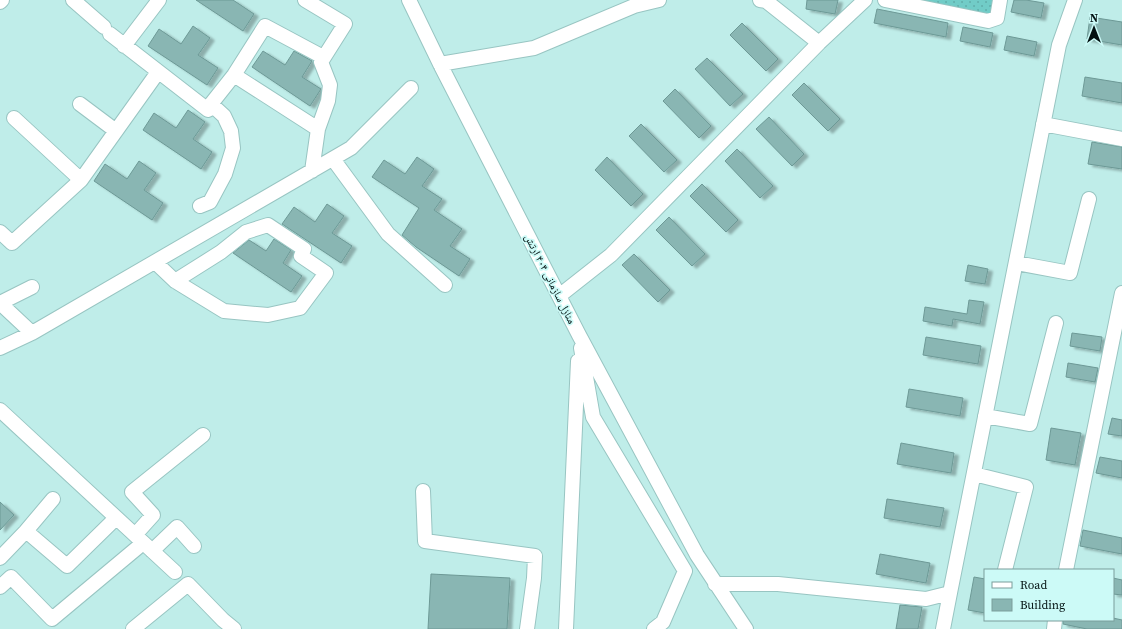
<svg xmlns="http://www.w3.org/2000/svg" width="1122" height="629" font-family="'Source Serif 4','Noto Naskh Arabic',serif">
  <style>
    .grass { fill: url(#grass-dots) }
    .building { fill: #89b6b3; stroke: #6d9996; filter: url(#shadow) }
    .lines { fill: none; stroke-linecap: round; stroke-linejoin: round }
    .minor-casing { stroke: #98c5c2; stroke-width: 16 }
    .minor { stroke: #fff; stroke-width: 14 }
    .labels { text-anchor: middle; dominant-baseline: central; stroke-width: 3.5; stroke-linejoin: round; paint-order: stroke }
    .street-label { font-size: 11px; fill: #021111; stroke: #ccfaf7 }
  </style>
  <defs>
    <pattern id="grass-dots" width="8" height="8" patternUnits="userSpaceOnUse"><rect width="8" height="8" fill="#71ccc7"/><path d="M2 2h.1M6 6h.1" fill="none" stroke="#60aeaa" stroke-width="1.8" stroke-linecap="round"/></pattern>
    <filter id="shadow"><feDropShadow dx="4.5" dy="2.5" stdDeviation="1" flood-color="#0004"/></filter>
  </defs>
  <rect width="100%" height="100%" fill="#bfede9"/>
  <path class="grass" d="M917,0H994L991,15Z"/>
  <path class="building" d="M196,0H233L254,14L243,31Z
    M807,0H838L835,14L806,9Z
    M1014,0H1026L1044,3L1041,18L1011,12Z
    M877,9L948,23L946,37L874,23Z
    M1090,17L1122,22V45L1087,39Z
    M742,23L778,59L766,71L730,35Z
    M193,26L210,38L198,55L218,68L207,85L148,46L159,29L181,44Z
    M963,27L993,33L990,47L960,41Z
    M1007,36L1037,42L1034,56L1004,50Z
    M263,51L285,65L294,51L312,61L302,77L321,89L310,106L252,67Z
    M707,58L743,94L730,106L695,69Z
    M1085,77L1122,83V103L1082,96Z
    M804,83L840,119L828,131L792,95Z
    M675,89L711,126L699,138L663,101Z
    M188,110L205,122L193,139L212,152L201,169L143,130L154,113L176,128Z
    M769,117L804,154L792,166L756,129Z
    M641,124L677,160L664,172L629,136Z
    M1092,142L1122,147V169L1088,164Z
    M737,149L773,186L760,198L725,161Z
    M417,157L434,169L422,186L442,199L434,210L462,229L450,246L470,259L459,276L416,247L402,235L419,208L372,177L384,160L405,174Z
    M607,157L643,194L631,206L595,170Z
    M139,161L156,173L144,190L163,203L152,220L94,181L105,164L127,179Z
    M702,184L738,220L726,232L690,196Z
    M327,204L344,216L332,233L352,246L341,263L282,224L294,207L315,222Z
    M669,217L705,254L692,266L656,230Z
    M274,239L291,250L283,263L302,276L291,292L233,253L249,240L266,251Z
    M634,254L670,290L658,302L622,265Z
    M968,265L988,269L985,284L965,281Z
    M969,300L984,302L980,324L953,319L952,326L923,321L925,307L967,314Z
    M1072,333L1102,337L1100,351L1070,346Z
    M926,337L981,346L978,364L923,355Z
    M1068,363L1098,368L1095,382L1066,377Z
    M909,389L963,398L960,416L906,407Z
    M1112,418L1122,420V436L1108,434Z
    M1051,428L1081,433L1075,465L1046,460Z
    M901,443L954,453L951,473L897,464Z
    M1100,457L1122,461V478L1096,473Z
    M887,499L944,508L940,527L884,518Z
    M0,502L14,515L0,530Z
    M1083,530L1122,538V554L1080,546Z
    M880,554L930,563L926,583L876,574Z
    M431,574L510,578L507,629H428Z
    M974,577L985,579V613L968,610Z
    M1113,578L1122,580V595L1113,594Z
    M900,605L922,607L918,629H896Z
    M1113,618L1122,620V629H1087L1063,624V620H1113Z"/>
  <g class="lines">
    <defs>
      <path id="minor" d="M73,0L104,27
        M305,0L345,24L321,62L330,85L328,101L318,129L312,171
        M409,0L440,64L579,335L697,555L746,629
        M760,0L766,1L819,43
        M885,0L988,21L997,18L1000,0
        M0,2L2,0
        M110,34L208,110L211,104
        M124,46L159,0
        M440,64L534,48L634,6L659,0
        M234,75L318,129
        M80,104L116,131
        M14,118L81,180
        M1043,124L1122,139
        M333,159L388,234L445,285
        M200,206L210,202L225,174L233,148L231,131L224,116L211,104L234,75L265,26L323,57
        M0,232L12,243L81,180L158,72
        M155,262L175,281L224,311L268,315L300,308L326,273L301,256L304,249L268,225L246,232L221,252L175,281
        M1016,263L1070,273L1089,199
        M559,296L611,255L819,43L865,0
        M0,303L32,333
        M0,303L32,287
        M0,348L32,333L351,148L411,88
        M581,348L593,417L685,571L663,622L654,629
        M0,410L175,572
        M985,416L1030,424L1056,323
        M974,474L1026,487L1005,570
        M423,491L425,541L535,556L534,578L527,629
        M26,531L53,499
        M135,535L153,515L132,492L203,435
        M152,551L177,527L194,546
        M0,558L26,531L67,566L116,518
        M1066,570L1122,293
        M715,584H778L926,599L950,593L1059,45L1075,0
        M0,587L11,577L52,619L143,543
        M133,629L188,584L223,620L234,629
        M566,629L578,361
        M943,629L950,593
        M1054,629L1055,620"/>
    </defs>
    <use href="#minor" class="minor-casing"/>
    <use href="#minor" class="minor"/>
  </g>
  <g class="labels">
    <g class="street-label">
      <text transform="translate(550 279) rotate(63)">منازل سازمانی ۴۰۴ ارتش</text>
    </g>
  </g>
  <rect x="984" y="569" width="130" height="52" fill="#ccfaf7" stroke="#7b9d9b"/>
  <rect x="992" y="582" width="20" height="6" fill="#ffffff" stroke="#7b9d9b"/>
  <text x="1020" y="589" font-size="12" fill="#021111">Road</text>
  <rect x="992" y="599" width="20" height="12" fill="#89b6b3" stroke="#7b9d9b"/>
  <text x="1020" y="609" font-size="12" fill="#021111">Building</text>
  <g transform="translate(1094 28)" stroke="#ccfaf7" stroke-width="3" paint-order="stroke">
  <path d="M0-3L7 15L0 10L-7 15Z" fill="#021111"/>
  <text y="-6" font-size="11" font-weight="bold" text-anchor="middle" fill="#021111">N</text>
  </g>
</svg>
